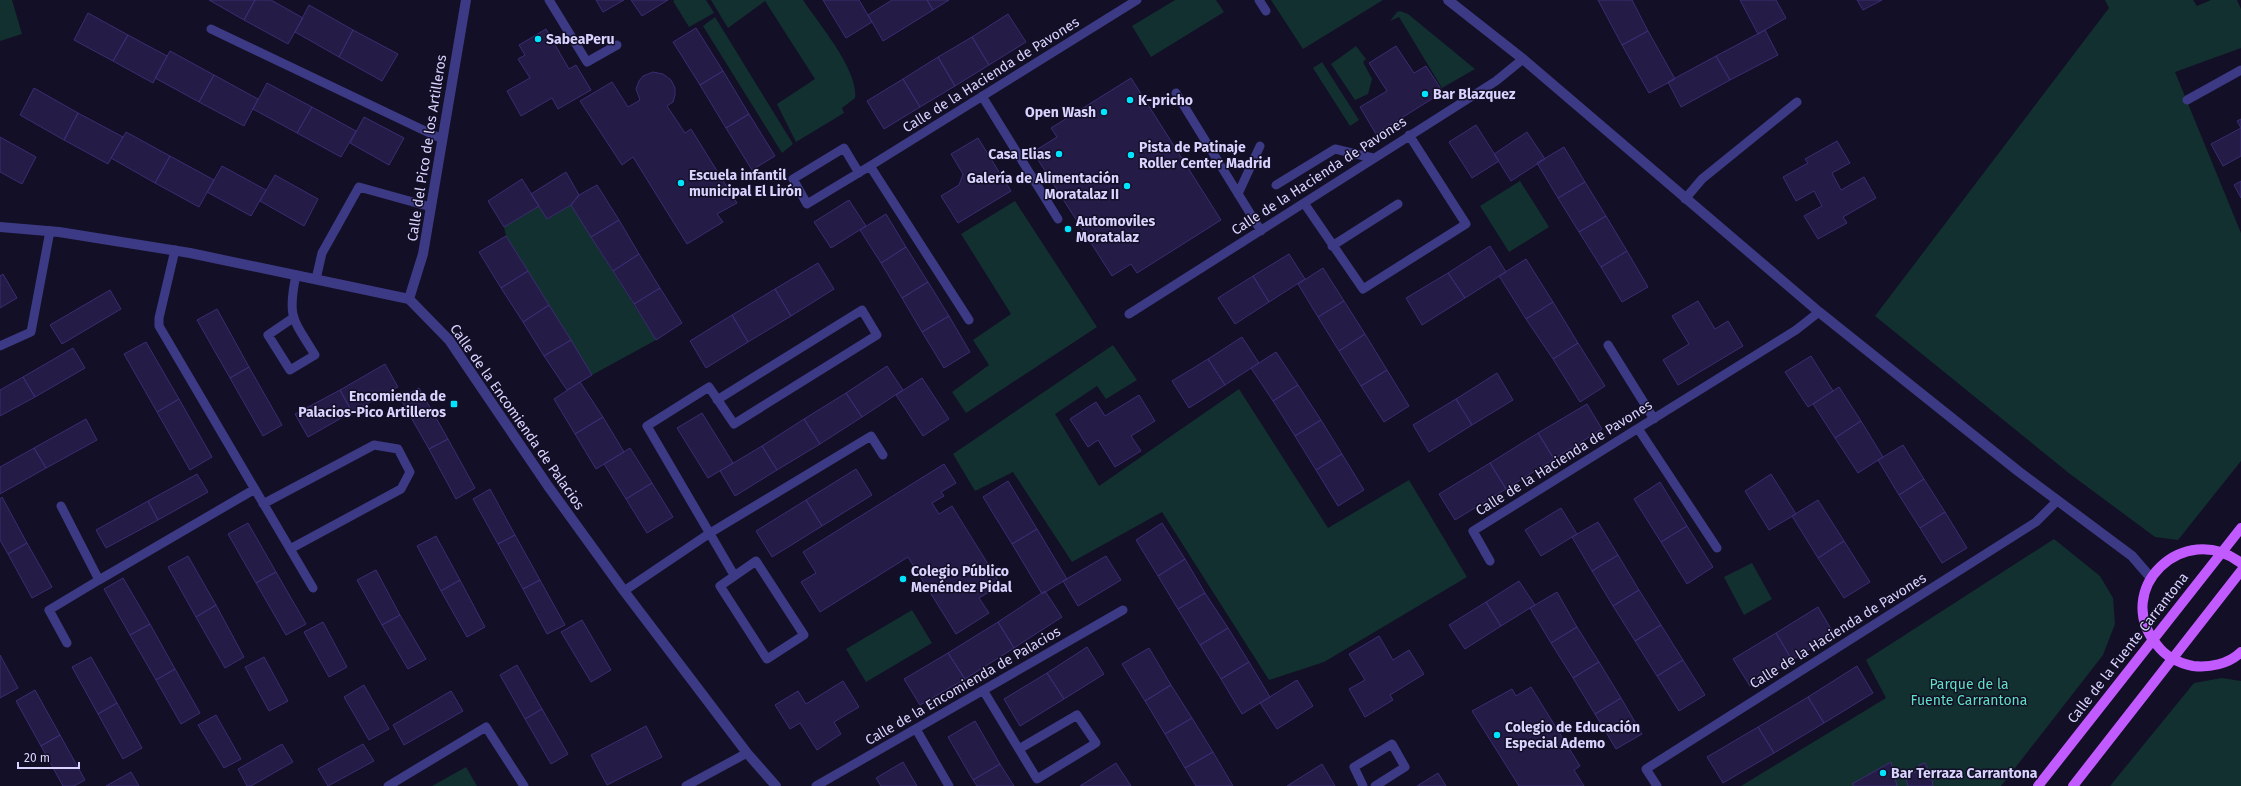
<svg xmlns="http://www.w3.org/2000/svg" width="2241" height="786" font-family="'Fira Sans',sans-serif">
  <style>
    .green { fill: #12302f }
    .building { fill: #241b47; stroke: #3b2d73 }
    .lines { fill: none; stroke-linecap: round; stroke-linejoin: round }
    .service { stroke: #3d3a85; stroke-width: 9 }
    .minor { stroke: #3d3a85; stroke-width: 10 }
    .tertiary { stroke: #3d3a85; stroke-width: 10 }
    .primary { stroke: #c25bff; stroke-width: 10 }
    .poi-dot { fill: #00e5ff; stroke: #130f26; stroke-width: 1.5 }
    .labels { text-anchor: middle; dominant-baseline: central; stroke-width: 3; stroke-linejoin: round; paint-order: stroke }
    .poi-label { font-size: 14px; font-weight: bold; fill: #d9d4ff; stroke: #130f26; text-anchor: start }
    .street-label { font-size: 14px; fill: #d9d4ff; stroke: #130f26 }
    .park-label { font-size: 14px; fill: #5fe0c0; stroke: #130f26 }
  </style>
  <rect width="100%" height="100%" fill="#130f26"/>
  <path class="green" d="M0,0H12L22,34L0,41Z
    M675,0H706L714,13L689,27L673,1Z
    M711,0H803C819,24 859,71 855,98L842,108L844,113L796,142L777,104L815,79L765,1L728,28Z
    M1175,0H1216L1224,12L1151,57L1132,26Z
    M1271,0H1383L1303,49Z
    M2105,0H2193L2197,6L2211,0H2237L2241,9V48L2175,72L2241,233V461L2178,540L2155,537L2070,474L1875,316L2109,8Z
    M1400,11L1408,14L1475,69L1442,88L1399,17L1390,21L1397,12Z
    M715,17L793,144L782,153L703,26Z
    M1356,46L1366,59L1363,62L1372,79L1368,94L1355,100L1331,64Z
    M1322,62L1359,120L1350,126L1313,68Z
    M1520,181L1549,227L1509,252L1480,206Z
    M1015,201L1097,327L966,413L952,392L989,365L973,340L1011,314L961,234Z
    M571,205L656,340L592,375L506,236L504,227L539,206L548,219Z
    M1113,345L1137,380L1106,399L1097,386L1055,414L1099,486L1239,389L1328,528L1409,480L1467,577L1324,662L1269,680L1162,512L1072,562L1013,472L975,491L953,454Z
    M2054,539L2100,576L2113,598L2115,624L2103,655L2001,786H1741L1886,698L1866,660Z
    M1752,563L1772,599L1744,615L1724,577Z
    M912,610L932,643L866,682L846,649Z
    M2222,678L2241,681V786H2110L2194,683Z
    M466,767L477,786H432Z"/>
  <path class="building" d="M209,0H255L244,20Z
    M255,0H271L303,18L288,44L244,20Z
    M596,0H624L603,12Z
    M631,0H668L642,16Z
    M823,0H859L872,22L846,38Z
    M892,0H927L933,10L883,41L868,15Z
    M927,0H949L933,10Z
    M1598,0H1632L1648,31L1622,45Z
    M1740,0H1776L1786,18L1758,34Z
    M1857,0H1882L1863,10Z
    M309,5L353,30L339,57L295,32Z
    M88,13L128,35L113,61L74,40Z
    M1008,14L1026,42L989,65L972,37Z
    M696,28L723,71L700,85L673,42Z
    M546,29L569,69L576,65L591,90L558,109L552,98L521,116L507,91L530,78L518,59L525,55L519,45Z
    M353,30L398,54L382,81L339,57Z
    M1765,30L1778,55L1730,80L1716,56Z
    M1648,31L1675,79L1649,93L1622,45Z
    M128,35L167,56L153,83L113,61Z
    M972,37L989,65L955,86L938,57Z
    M1396,46L1414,73L1426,66L1443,92L1376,134L1360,107L1387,91L1369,63Z
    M170,51L214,75L199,102L155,78Z
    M1716,56L1730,80L1681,107L1668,82Z
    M938,57L955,86L920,107L903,79Z
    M723,71L749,114L726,128L700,85Z
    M653,72L663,74L671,80L675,88V95L673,102L667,106L685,133L691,129L737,203L717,214L723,222L687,244L633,157L622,165L580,101L612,82L628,107L640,100L636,89L639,81L643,76Z
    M214,75L258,99L244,126L199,102Z
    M1131,78L1221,220L1137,273L1131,264L1112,276L1033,152L1057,137L1051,128Z
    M903,79L920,107L884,129L867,101Z
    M267,83L312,107L297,133L253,109Z
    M34,88L78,113L64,140L20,115Z
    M312,107L356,131L341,157L297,133Z
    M78,113L123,137L108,164L64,140Z
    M749,114L775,156L752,170L726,128Z
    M364,117L404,138L389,165L350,143Z
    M2241,119V156L2223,166L2211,144L2241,128L2237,121Z
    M1476,125L1499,161L1472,178L1449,142Z
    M126,132L170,156L155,183L111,158Z
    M1527,132L1545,159L1511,181L1494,154Z
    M0,137L36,157L22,184L0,172Z
    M978,138L1011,191L958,223L941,196L959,185L963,174L951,154Z
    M1837,141L1850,163L1832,173L1841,190L1864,177L1876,198L1843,217L1847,223L1818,239L1804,216L1822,206L1814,191L1796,201L1783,177L1808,163L1805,159Z
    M1564,147L1585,182L1558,198L1537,163Z
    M170,156L214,180L199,207L155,183Z
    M222,166L266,190L251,216L207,192Z
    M566,172L579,195L571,205L547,219L531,194Z
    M275,175L318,199L304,226L260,201Z
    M522,179L539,206L504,227L488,201Z
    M2241,181V198L2234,185Z
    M1585,182L1606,216L1579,232L1558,198Z
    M597,185L619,220L591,237L571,205L579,195Z
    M849,200L866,226L831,248L814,222Z
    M886,214L906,247L881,263L860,230Z
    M1606,216L1627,251L1601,267L1579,232Z
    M619,220L639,254L613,271L591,237Z
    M506,236L528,271L501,288L479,252Z
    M1490,246L1506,272L1465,298L1448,273Z
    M906,247L928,282L902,298L881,263Z
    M1627,251L1648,287L1622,302L1601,267Z
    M639,254L660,288L634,304L613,271Z
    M1289,254L1305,279L1269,302L1253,276Z
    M1526,259L1553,302L1526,319L1499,276Z
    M818,263L834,289L791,316L775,289Z
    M1323,268L1344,301L1318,317L1298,284Z
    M528,271L549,305L523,322L501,288Z
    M1448,273L1465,298L1422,325L1406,298Z
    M3,274L17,298L0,308V276Z
    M1253,276L1269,302L1235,324L1218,298Z
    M928,282L949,316L922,332L902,298Z
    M660,288L682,323L656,340L634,304Z
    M775,289L791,316L748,342L732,315Z
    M110,290L121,309L62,344L50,325Z
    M1344,301L1365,334L1339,351L1318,317Z
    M1698,301L1715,329L1728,321L1743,346L1678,385L1663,360L1689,344L1672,316Z
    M1553,302L1578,343L1553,359L1526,319Z
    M549,305L571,340L544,356L523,322Z
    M217,309L249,367L230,378L197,320Z
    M732,315L748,342L706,368L690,341Z
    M949,316L970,352L944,368L922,332Z
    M1365,334L1387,370L1361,386L1339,351Z
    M1242,337L1259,363L1225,385L1208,359Z
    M571,340L592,375L567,390L544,356Z
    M146,342L179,399L157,412L124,354Z
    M1578,343L1605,386L1580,402L1553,359Z
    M73,348L85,368L35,397L23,377Z
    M1276,352L1298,385L1273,401L1251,368Z
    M1811,356L1833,391L1808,407L1785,372Z
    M1208,359L1225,385L1189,408L1172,381Z
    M385,364L398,387L352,412L340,390Z
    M887,366L903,390L862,417L846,393Z
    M249,367L282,425L263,436L230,378Z
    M1387,370L1409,406L1384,422L1361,386Z
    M1497,373L1513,400L1472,425L1456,399Z
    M23,377L35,397L0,416V390Z
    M922,378L949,419L923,436L896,395Z
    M580,382L603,417L575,434L554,399Z
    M1298,385L1321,420L1295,436L1273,401Z
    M1839,387L1861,421L1835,438L1813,404Z
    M419,388L448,439L429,449L400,398Z
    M340,390L352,412L308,437L295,414Z
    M846,393L862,417L820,444L804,419Z
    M1139,395L1155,421L1131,436L1141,451L1115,467L1098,440L1088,447L1070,419L1096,402L1105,416Z
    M179,399L212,457L190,470L157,412Z
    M1456,399L1472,425L1429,452L1413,425Z
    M1587,404L1602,429L1554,459L1538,433Z
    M702,413L733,463L708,478L677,428Z
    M603,417L624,452L596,469L575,434Z
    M86,419L97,440L46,468L34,448Z
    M804,419L820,444L777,470L762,446Z
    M1321,420L1342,454L1316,470L1295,436Z
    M1861,421L1883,457L1858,473L1835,438Z
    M1538,433L1554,459L1506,489L1490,463Z
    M448,439L475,488L456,499L429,449Z
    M1903,445L1924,479L1899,495L1878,460Z
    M762,446L777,470L735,496L720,471Z
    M34,448L46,468L0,494V467Z
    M630,448L652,483L626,499L604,464Z
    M1342,454L1364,490L1338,506L1316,470Z
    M1490,463L1506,489L1455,520L1439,494Z
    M944,464L956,483L941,492L944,496L932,503L939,514L952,506L1001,585L979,598L989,613L956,634L908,557L820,612L801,582L816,573L803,552Z
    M856,469L872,495L822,526L806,500Z
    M197,474L208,492L158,520L148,501Z
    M1771,474L1796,514L1769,530L1745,491Z
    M1924,479L1945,512L1920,528L1899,495Z
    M1008,481L1037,529L1012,544L983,497Z
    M1660,482L1687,526L1661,542L1634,499Z
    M652,483L673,517L647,533L626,499Z
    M490,489L515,535L498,544L473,499Z
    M2,497L27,543L8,554L0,540V499Z
    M806,500L822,526L772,557L756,531Z
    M1818,500L1844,541L1818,558L1792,516Z
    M148,501L158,520L106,548L96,530Z
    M1561,508L1577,534L1541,556L1525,530Z
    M1945,512L1967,548L1942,563L1920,528Z
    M1598,522L1618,555L1592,571L1572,537Z
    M248,523L276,572L256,583L228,534Z
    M1162,523L1185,559L1158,576L1136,540Z
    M1687,526L1713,567L1687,584L1661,542Z
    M1037,529L1067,579L1042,594L1012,544Z
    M515,535L540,580L523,589L498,544Z
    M436,536L460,580L441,591L417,546Z
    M1844,541L1870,582L1844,598L1818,558Z
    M27,543L52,587L32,598L8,554Z
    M1618,555L1639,590L1613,606L1592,571Z
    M188,556L216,605L196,617L168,567Z
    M1106,556L1121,580L1078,606L1063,581Z
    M1185,559L1205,593L1178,609L1158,576Z
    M376,570L400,615L382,625L357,580Z
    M276,572L306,624L286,635L256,583Z
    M123,578L150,624L130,635L104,589Z
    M460,580L485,627L467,637L441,591Z
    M540,580L565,625L547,634L523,589Z
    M1519,581L1535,605L1501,626L1486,602Z
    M1639,590L1661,625L1635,641L1613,606Z
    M1045,591L1062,617L1014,648L998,622Z
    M1557,592L1577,627L1551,643L1530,608Z
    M1205,593L1228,628L1200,645L1178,609Z
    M1486,602L1501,626L1465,649L1449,625Z
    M216,605L244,657L225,668L196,617Z
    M1818,607L1834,634L1792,660L1776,633Z
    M400,615L426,659L408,669L382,625Z
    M582,620L611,670L591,682L561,632Z
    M323,622L347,667L329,677L304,632Z
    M998,622L1014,648L965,679L948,653Z
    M150,624L175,669L156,680L130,635Z
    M1661,625L1683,660L1657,676L1635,641Z
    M1577,627L1599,662L1573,678L1551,643Z
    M1228,628L1249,662L1221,679L1200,645Z
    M1776,633L1792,660L1750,686L1733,659Z
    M1379,636L1393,660L1409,650L1424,674L1390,695L1393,700L1365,717L1349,689L1365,680L1349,654Z
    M1087,647L1104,674L1064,699L1047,673Z
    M1149,648L1171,685L1145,701L1122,664Z
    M948,653L965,679L920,705L904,679Z
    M0,655L18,688L0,698Z
    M91,657L117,703L98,714L72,667Z
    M264,657L288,701L269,711L245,667Z
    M1683,660L1705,695L1679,711L1657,676Z
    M1249,662L1270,697L1242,714L1221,679Z
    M1599,662L1621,698L1595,714L1573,678Z
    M517,665L542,709L525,719L500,675Z
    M1857,666L1873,693L1824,723L1808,697Z
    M175,669L200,713L181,724L156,680Z
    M1047,673L1064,699L1020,726L1004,699Z
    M1297,680L1313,706L1277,729L1260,703Z
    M843,681L859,707L834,722L841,734L817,750L800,723L790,729L775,705L798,691L806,704Z
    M364,685L389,729L369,740L344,697Z
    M1171,685L1192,718L1165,734L1145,701Z
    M1531,687L1580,766L1574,770L1584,786H1519L1472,711L1512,689L1516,696Z
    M35,690L60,735L41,746L16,701Z
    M451,691L463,711L404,745L393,725Z
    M1808,697L1824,723L1774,753L1758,727Z
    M1621,698L1642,734L1616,749L1595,714Z
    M117,703L142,748L123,759L98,714Z
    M542,709L568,754L551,764L525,719Z
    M216,715L241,759L224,768L198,725Z
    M1192,718L1213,752L1185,768L1165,734Z
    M975,721L1000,764L973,780L948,737Z
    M646,726L662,757L607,785L591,755Z
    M1758,727L1774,753L1723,783L1707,757Z
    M60,735L85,780L74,786H63L41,746Z
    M282,744L293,762L251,786H247L238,769Z
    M363,744L374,761L328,786L318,769Z
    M1213,752L1233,786H1196L1185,768Z
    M903,762L917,786H881L876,778Z
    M1891,762L1897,786H1854L1852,784Z
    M1116,763L1131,786H1080Z
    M1925,763L1929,772L1925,775L1927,779H1932L1933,786H1908L1906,778L1920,769L1919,765Z
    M1000,764L1014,786H977L973,780Z
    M1322,764L1335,786H1287Z
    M131,772L139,786H106Z
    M1438,773L1446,786H1417Z"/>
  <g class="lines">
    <path class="service" d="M549,0L587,62L617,45
      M1259,0L1266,11
      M211,29L442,139
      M1176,93L1261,231
      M982,96L1058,219
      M2187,100L2241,70
      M870,166L969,320
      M859,173L844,148L793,179L807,204L870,166L1137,0
      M1276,185L1335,149L1373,158
      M1238,194L1260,146
      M1685,199L1702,179L1797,102
      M1304,203L1363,289L1466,224L1409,135
      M1332,246L1398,204
      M175,250L159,318V326L313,588
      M316,279L322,253L359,187L431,207
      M1129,314L1496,81L1523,59
      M293,318L268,335L290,370L315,355C293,319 287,318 296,275
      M1608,345L1654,419
      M0,346L31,332L50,231
      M717,400L862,310L877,335L734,424L709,387L647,426L734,575
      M1639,430L1717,548
      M263,504L374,445L398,449L410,472L401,489L290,549
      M61,506L99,580L255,489
      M756,561L804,635L767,659L720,586Z
      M1490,561L1473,531L1796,330L1819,312
      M624,591L710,533L871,436L883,455
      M67,643L49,610L99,580
      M983,690L1037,779L1096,743L1077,715L1019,749
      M916,729L949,786
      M388,786L486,727L524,786
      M686,786L747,753
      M816,786L1123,610
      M1363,786L1354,767L1392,744L1405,767L1375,786
      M1657,786L1646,769L2036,522L2057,501"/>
    <path class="minor" d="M1448,0L1523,59L1819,312L2018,471L2132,556L2151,578
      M409,299L423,254L466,0"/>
    <path class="tertiary" d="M0,227L59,232L190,253L409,299L449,340L548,486L624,591L747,753L776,786"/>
    <path class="primary" d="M2241,563C2184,519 2111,590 2157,645C2166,657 2178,663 2193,666C2209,668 2229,664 2241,652
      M2038,786L2241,528
      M2073,786L2241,571"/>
  </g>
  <g class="poi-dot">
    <circle cx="538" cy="39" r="4"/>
    <circle cx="1425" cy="94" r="4"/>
    <circle cx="1130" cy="100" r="4"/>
    <circle cx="1104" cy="112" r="4"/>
    <circle cx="1059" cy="154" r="4"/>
    <circle cx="1131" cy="155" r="4"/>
    <circle cx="681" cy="183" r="4"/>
    <circle cx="1127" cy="186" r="4"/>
    <circle cx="1068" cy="229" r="4"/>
    <rect x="450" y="400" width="8" height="8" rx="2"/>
    <circle cx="903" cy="579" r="4"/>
    <circle cx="1497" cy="735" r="4"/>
    <circle cx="1883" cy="773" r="4"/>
  </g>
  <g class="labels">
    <g class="poi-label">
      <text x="546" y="39">SabeaPeru</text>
      <text x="1433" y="94">Bar Blazquez</text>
      <text x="1138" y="100">K-pricho</text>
      <text x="1096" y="112" text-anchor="end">Open Wash</text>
      <text x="1139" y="147">Pista de Patinaje<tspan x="1139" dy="16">Roller Center Madrid</tspan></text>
      <text x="1051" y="154" text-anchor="end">Casa Elias</text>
      <text x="689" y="175">Escuela infantil<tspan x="689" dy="16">municipal El Lirón</tspan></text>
      <text x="1119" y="178" text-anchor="end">Galería de Alimentación<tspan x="1119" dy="16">Moratalaz II</tspan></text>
      <text x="1076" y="221">Automoviles<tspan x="1076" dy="16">Moratalaz</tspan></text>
      <text x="446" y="396" text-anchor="end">Encomienda de<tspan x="446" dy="16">Palacios-Pico Artilleros</tspan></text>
      <text x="911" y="571">Colegio Público<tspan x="911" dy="16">Menéndez Pidal</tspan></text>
      <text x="1505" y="727">Colegio de Educación<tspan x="1505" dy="16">Especial Ademo</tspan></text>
      <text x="1891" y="773">Bar Terraza Carrantona</text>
    </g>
    <g class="street-label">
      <text transform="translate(991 75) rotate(-32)">Calle de la Hacienda de Pavones</text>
      <text transform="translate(427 148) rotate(-81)">Calle del Pico de los Artilleros</text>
      <text transform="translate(1319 176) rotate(-33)">Calle de la Hacienda de Pavones</text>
      <text transform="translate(517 417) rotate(55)">Calle de la Encomienda de Palacios</text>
      <text transform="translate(1564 458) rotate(-32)">Calle de la Hacienda de Pavones</text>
      <text transform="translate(1838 631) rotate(-32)">Calle de la Hacienda de Pavones</text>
      <text transform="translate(2128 648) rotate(-52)">Calle de la Fuente Carrantona</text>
      <text transform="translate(963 686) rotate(-30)">Calle de la Encomienda de Palacios</text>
    </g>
    <g class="park-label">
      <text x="1969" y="684">Parque de la<tspan x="1969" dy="16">Fuente Carrantona</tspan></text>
    </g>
  </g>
  <path d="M18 762v6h61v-6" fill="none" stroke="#d9d4ff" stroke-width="2"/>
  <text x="24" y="762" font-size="12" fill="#d9d4ff" stroke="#130f26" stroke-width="3" paint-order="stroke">20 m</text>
</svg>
